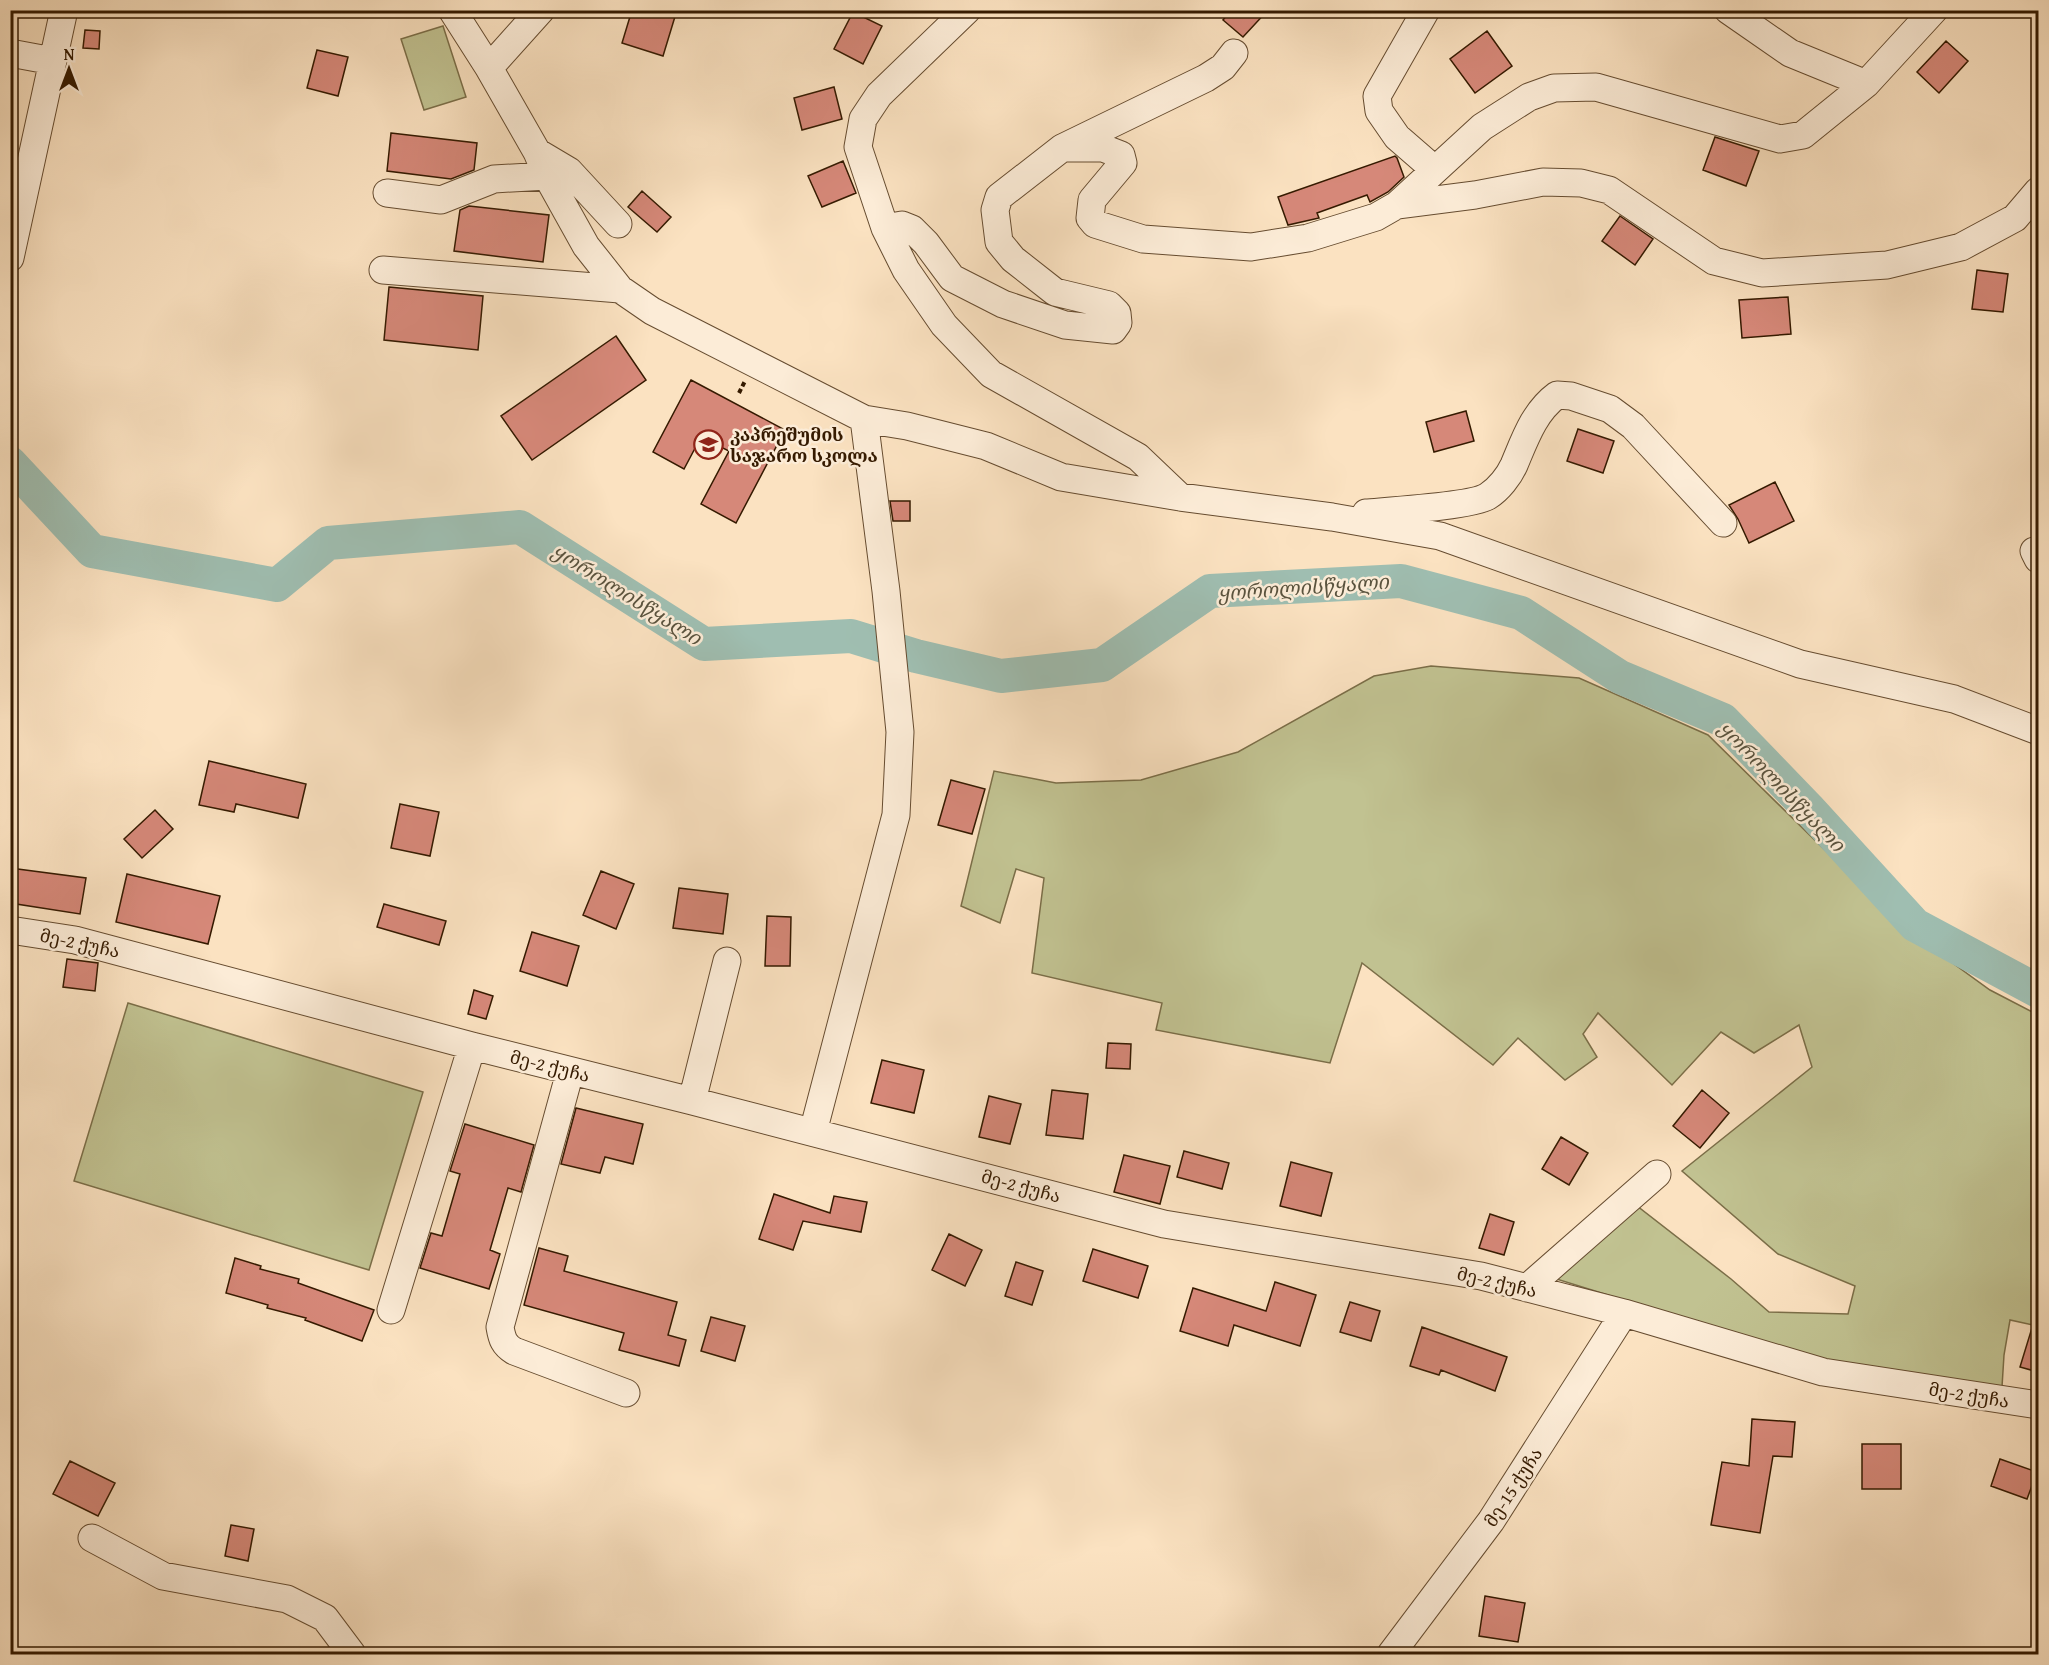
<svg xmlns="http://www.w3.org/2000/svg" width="2049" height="1665" font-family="'Gentium Book Plus','Noto Serif Georgian',serif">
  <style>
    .green { fill: #c1c291; stroke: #7b6e48; stroke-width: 1.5 }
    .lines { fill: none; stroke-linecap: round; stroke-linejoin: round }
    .river { stroke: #9fbeb1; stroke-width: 34 }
    .building { fill: #d68879; stroke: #351a00; stroke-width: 1.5 }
    .minor-casing { stroke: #664c30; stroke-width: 29 }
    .path { stroke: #351a00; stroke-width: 4; stroke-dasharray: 4.5 3; stroke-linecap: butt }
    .minor { stroke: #fcecd7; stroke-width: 27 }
    .labels { text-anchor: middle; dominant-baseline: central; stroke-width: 5; stroke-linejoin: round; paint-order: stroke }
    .poi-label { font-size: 18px; font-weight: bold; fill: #351a00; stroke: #fcecd7; text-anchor: start }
    .street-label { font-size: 18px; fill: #351a00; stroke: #fcecd7 }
    .water-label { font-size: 20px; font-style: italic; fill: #5a533e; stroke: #fcecd7 }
  </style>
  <rect width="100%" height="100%" fill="#fbe2c1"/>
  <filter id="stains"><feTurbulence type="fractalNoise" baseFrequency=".00333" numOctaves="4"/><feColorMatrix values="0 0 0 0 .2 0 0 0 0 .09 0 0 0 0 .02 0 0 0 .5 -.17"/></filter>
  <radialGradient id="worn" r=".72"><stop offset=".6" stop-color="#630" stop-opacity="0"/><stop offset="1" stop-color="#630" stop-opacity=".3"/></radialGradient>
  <path class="green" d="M443,26L466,97L424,110L401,39Z
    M1431,666L1579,678L1708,735L1903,927L1990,990L2038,1015V1326L2010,1320L2004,1355L2002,1387L1817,1360L1550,1277L1637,1206L1731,1279L1769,1312L1848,1314L1855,1286L1778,1254L1682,1171L1812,1067L1799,1025L1754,1053L1721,1032L1672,1085L1598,1013L1583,1034L1597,1057L1565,1080L1518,1038L1493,1065L1362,963L1330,1063L1156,1030L1162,1003L1032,973L1044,878L1016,869L1000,923L961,906L994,771L1056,783L1141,780L1238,752L1374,676Z
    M128,1003L423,1092L369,1270L74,1181Z"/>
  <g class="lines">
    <path class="river" d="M10,463L92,551L277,585L328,543L520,527L704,644L851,636L916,656L1001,676L1102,665L1210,591L1401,581L1521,613L1620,677L1723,720L1808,808L1915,925L2038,991"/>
  </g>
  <path class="building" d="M632,10H677L663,56L622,43Z
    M1231,10H1268L1243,37L1223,20Z
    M853,12L882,26L863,64L834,49Z
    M85,30L100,31L99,49L83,48Z
    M1487,31L1512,66L1475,93L1450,59Z
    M1946,41L1968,61L1939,93L1917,72Z
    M317,50L348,57L338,96L307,88Z
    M834,87L842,119L802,130L794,98Z
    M391,133L477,143L474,170L451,179L387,171Z
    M1715,137L1759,151L1746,186L1703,170Z
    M1395,156L1397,158L1404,177L1388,192L1370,202L1367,195L1317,213L1319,218L1288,225L1278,197Z
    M843,161L856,193L822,207L808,176Z
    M642,191L671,217L657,232L628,207Z
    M469,206L549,215L543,262L454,251L460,210Z
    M1620,216L1653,239L1635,265L1602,241Z
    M1977,270L2008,274L2003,312L1972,309Z
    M389,287L483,296L478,350L384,340Z
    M1788,297L1791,334L1742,338L1739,300Z
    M616,336L646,380L532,460L501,416Z
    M691,380L785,430L736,523L701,504L729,451L701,437L684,469L653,452Z
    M1466,411L1474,441L1434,452L1426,422Z
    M1578,429L1614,441L1603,473L1567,461Z
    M1775,482L1794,521L1749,543L1738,519L1729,505Z
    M890,501H910V521H893Z
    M209,761L306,784L298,818L236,804L234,812L199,805Z
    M951,780L985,789L972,834L938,825Z
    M400,804L439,812L430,856L391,848Z
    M155,810L173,829L142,858L124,839Z
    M10,868L86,878L80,914L10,903Z
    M601,871L634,884L616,929L583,915Z
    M127,874L220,896L208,944L116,922Z
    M679,888L728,894L723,934L673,928Z
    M384,904L446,921L439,945L377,927Z
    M767,916L791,917L790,966H765Z
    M532,932L579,946L567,986L520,971Z
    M67,959L98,963L95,991L63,987Z
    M474,990L493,996L486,1019L468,1014Z
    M1108,1043L1131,1044L1130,1069L1106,1068Z
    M882,1060L924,1070L914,1113L871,1103Z
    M1052,1090L1088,1094L1083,1139L1046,1135Z
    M1702,1090L1729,1113L1700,1148L1673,1126Z
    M989,1096L1021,1104L1010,1144L979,1137Z
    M576,1108L643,1124L633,1164L605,1157L600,1173L561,1164Z
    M465,1124L534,1145L521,1192L508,1188L490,1250L500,1254L489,1289L420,1268L431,1233L442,1236L460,1174L450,1171Z
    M1561,1137L1588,1153L1569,1185L1542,1169Z
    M1184,1151L1229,1163L1222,1189L1177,1177Z
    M1124,1155L1170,1166L1160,1204L1114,1192Z
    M1291,1162L1332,1173L1321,1216L1280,1206Z
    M774,1194L830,1213L834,1196L867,1202L861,1232L803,1221L793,1250L759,1239Z
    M1490,1214L1514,1222L1504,1255L1479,1248Z
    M949,1234L982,1250L965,1286L932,1270Z
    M539,1248L568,1256L564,1271L677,1302L668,1335L686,1340L679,1366L619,1350L624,1333L524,1305Z
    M1093,1249L1148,1266L1138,1298L1083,1281Z
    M235,1258L261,1266L260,1269L299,1279L298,1283L374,1310L362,1341L305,1320L306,1318L267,1308L268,1305L226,1293Z
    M1016,1262L1043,1271L1032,1305L1005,1296Z
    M1275,1282L1316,1295L1300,1346L1234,1325L1228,1346L1180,1331L1193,1288L1266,1311Z
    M1350,1302L1380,1311L1371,1341L1340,1332Z
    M711,1317L745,1326L735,1361L701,1351Z
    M2035,1318L2038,1319V1372L2020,1367Z
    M1422,1327L1507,1357L1495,1391L1441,1370L1439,1375L1410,1366Z
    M1752,1419L1795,1422L1792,1457L1773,1456L1760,1533L1711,1525L1722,1462L1749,1466Z
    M1862,1444H1901V1489H1862Z
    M2000,1459L2037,1472L2027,1499L1991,1486Z
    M70,1461L115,1483L98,1516L53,1494Z
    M231,1525L254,1529L248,1561L225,1556Z
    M1485,1596L1525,1603L1518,1642L1479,1636Z"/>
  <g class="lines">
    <defs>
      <path id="minor" d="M452,10L489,68L537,152L547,176L586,246L620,289L652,311L864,419L886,591L900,732L896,815L813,1132
        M967,10L879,95L863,119L858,147L885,228L906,270L944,325L991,374L1138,457L1180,497
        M1426,10L1377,96L1379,111L1397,137L1435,170
        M1728,10L1790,53L1866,84
        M10,53L53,61
        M489,68L541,10
        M1062,148H1103L1121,155L1123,163L1092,200L1090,218L1095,224L1143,239L1251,247L1308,238L1376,217L1397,205L1482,127L1529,97L1554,88L1596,87L1780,139L1803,135L1866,84L1934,10
        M537,152L569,171L618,224
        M387,193L441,200L494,179L547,176
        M1397,205L1475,195L1543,182L1581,183L1609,190L1714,261L1762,273L1887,265L1961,247L2015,218L2038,191
        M885,228L902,225L912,229L926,243L952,278L1003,304L1065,325L1113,330L1118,323L1117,313L1109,305L1055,292L1013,259L999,242L995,210L999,197L1062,148L1206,78L1223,67L1234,53
        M10,258L64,10
        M383,270L620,289
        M864,419L907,426L986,446L1061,477L1180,497L1332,517L1440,536L1800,664L1954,699L2038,731
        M1366,513C1388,511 1473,506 1488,496C1499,489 1509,476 1514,465C1525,439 1534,412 1557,395L1571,396L1610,409L1633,426L1723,523
        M2034,551L2038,559
        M10,930L75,940L472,1046L692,1101L1164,1224L1481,1276L1624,1313L1823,1372L2038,1405
        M570,1072L500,1327C502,1339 504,1345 514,1351L626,1393
        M692,1101L727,961
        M1527,1288L1657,1174
        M391,1310L472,1046
        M92,1538L163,1576L287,1599L325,1618L352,1654
        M1391,1654L1491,1521L1624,1313"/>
    </defs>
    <use href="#minor" class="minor-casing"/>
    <path class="path" d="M739,393L745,381"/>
    <use href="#minor" class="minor"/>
  </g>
  <defs>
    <symbol id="school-ring" viewBox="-11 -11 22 22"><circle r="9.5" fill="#fcecd7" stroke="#8f2418" stroke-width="1.5"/><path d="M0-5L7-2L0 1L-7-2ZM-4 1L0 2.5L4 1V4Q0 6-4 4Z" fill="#8f2418"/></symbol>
  </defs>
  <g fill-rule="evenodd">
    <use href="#school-ring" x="692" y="428" width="33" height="33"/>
  </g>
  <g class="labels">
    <g class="poi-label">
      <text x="730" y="434">კაპრეშუმის<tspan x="730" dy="21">საჯარო სკოლა</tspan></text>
    </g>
    <g class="street-label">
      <text transform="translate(80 943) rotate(12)">მე-2 ქუჩა</text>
      <text transform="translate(550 1066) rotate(14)">მე-2 ქუჩა</text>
      <text transform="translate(1021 1186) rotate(15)">მე-2 ქუჩა</text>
      <text transform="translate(1497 1282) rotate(13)">მე-2 ქუჩა</text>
      <text transform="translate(1969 1395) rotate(9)">მე-2 ქუჩა</text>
      <text transform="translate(1513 1487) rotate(-57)">მე-15 ქუჩა</text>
    </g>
    <g class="water-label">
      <text transform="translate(1303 587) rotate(-4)">ყოროლისწყალი</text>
      <text transform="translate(627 594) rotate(32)">ყოროლისწყალი</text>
      <text transform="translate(1782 786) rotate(46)">ყოროლისწყალი</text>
    </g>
  </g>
  <rect width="2049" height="1665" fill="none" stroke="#fbe2c1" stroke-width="36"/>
  <rect x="12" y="12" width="2025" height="1641" fill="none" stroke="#351a00" stroke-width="3"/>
  <rect x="18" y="18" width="2013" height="1629" fill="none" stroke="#351a00" stroke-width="1.5"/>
  <g transform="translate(69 69)" stroke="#fcecd7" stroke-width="4.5" paint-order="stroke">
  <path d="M0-4.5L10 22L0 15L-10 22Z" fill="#351a00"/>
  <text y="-9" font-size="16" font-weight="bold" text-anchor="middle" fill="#351a00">N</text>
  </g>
  <rect width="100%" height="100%" filter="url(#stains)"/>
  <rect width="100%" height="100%" fill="url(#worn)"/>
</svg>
